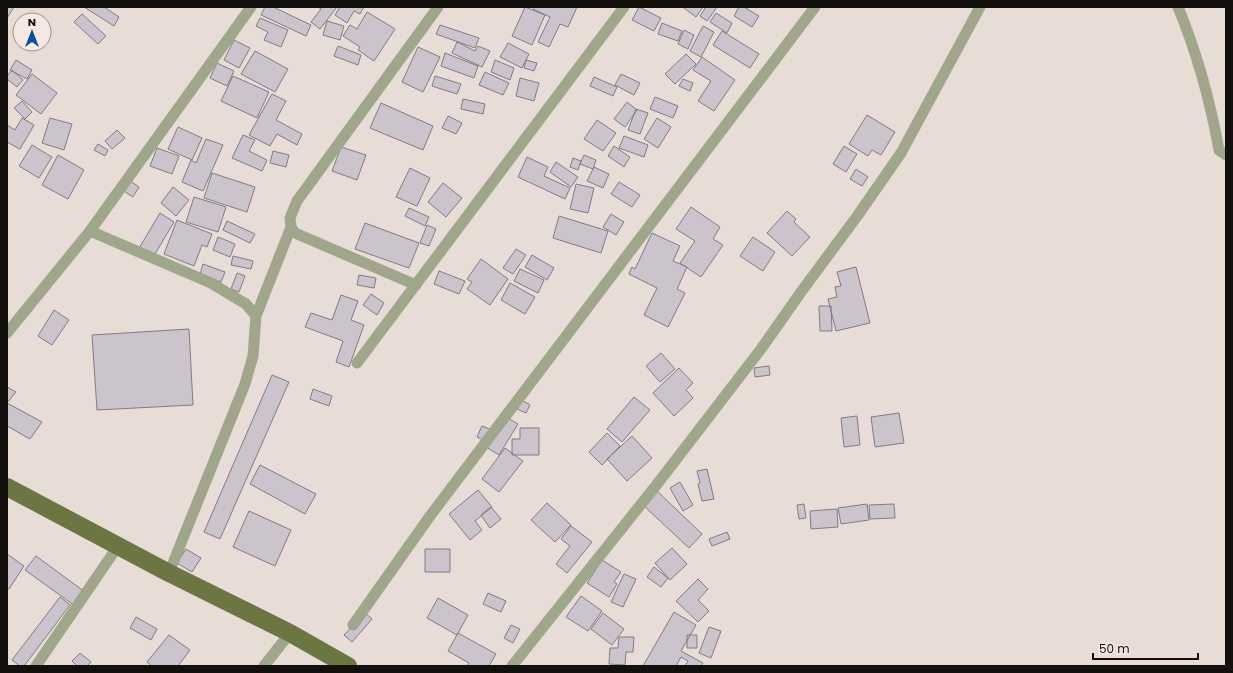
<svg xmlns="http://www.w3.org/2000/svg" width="1233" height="673" font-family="Poppins,sans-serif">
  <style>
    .building { fill: #ccc4cc; stroke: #827b83 }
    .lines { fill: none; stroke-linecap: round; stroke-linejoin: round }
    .minor { stroke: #a0a68a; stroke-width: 11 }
    .primary { stroke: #6c7642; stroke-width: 18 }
  </style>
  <rect width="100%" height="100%" fill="#e7dcd6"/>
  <path class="building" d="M7,7H14L7,18Z
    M84,7H104L119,17L114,26Z
    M265,7H273L311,25L306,36L261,15Z
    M318,7H337L320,29L311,22L321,9Z
    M340,7H364L360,14L354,11L347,23L335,15Z
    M525,7L545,15L532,45L512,36Z
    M534,7H577L568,27L560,24L549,47L538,42L550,17L533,9Z
    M639,7L661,18L654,31L632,20Z
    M685,7H703L696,17L684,8Z
    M706,7H717L707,21L700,16Z
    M739,7H744L759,16L752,27L734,16Z
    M367,12L395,29L374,61L358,50L360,47L343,36L350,25L357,29Z
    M716,13L732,23L727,33L710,22Z
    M82,14L106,36L98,44L74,22Z
    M260,18L288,30L281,47L264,40L268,32L256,26Z
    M327,21L344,26L340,40L323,35Z
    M662,23L682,31L678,41L658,34Z
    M440,25L479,38L475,48L436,34Z
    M703,26L714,32L701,57L690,51Z
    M684,30L694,35L688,49L678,44Z
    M722,31L759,54L750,68L713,45Z
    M234,40L250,48L239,68L224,60Z
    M457,42L475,51L478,46L490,51L482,67L452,53Z
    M508,43L529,54L522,68L500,57Z
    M338,46L361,55L358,65L334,56Z
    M418,47L440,57L423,92L402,82Z
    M255,51L288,69L275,92L241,74Z
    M445,53L478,66L474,78L441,66Z
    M686,54L696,64L675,84L665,74Z
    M702,57L735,80L714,111L698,101L711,81L693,70Z
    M16,60L32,70L27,79L10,70Z
    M495,60L514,68L510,80L491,72Z
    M526,60L537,63L534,71L524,68Z
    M217,63L234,71L227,86L210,78Z
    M12,70L23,80L17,87L7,79V76Z
    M485,72L509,83L503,95L479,85Z
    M32,74L57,93L41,114L16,95Z
    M621,74L640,83L634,95L615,85Z
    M233,76L269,92L257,118L221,101Z
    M435,76L461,84L457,94L432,86Z
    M594,77L617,87L613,96L590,86Z
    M520,78L539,83L534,101L516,96Z
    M683,79L693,83L690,91L679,86Z
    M272,94L286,101L276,120L302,134L297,145L277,134L270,146L249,135Z
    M655,97L678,106L673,118L650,109Z
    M463,99L485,104L483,114L461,109Z
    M22,101L32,112L25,119L14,108Z
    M627,102L637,110L625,127L614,119Z
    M381,103L433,126L423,150L370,128Z
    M636,109L648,113L640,134L628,130Z
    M867,115L895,132L881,155L872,150L868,156L849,144Z
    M448,116L462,123L456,134L442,128Z
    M22,118L34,125L20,149L7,142V125L15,130Z
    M50,118L72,124L64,150L42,143Z
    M657,118L671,127L658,148L644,139Z
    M597,120L616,133L603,151L584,139Z
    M178,127L202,138L192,160L168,149Z
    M117,130L125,138L112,149L105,141Z
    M243,135L255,140L249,151L267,160L262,171L232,158Z
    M624,136L648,145L644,157L619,148Z
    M206,139L223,145L203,191L182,182L191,160L196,163Z
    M98,144L108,150L105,156L94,150Z
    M32,145L52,157L39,178L19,166Z
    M614,146L630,157L624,167L608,156Z
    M844,146L857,154L846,172L833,164Z
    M341,147L366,155L357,180L332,171Z
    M157,148L179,156L172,174L150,166Z
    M273,151L289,155L286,167L270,163Z
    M58,155L84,170L68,199L42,185Z
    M584,155L596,160L593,169L580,164Z
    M527,157L548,167L544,176L570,188L565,199L518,177Z
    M573,158L581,161L578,170L570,167Z
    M556,162L578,177L571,187L550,172Z
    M594,167L609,174L603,188L587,181Z
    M410,168L430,178L417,206L396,197Z
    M856,169L868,177L862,186L850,179Z
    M212,173L255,187L247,212L204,198Z
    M130,181L139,187L133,197L124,191Z
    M619,182L640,195L632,207L611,194Z
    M443,183L462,198L446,217L428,202Z
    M576,184L594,188L588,213L570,209Z
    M173,187L189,200L176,216L161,203Z
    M194,197L226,207L218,232L186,222Z
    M691,207L720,227L713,239L723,245L701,277L680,263L695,241L676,229Z
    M409,208L429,217L425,226L405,216Z
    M787,211L796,219L794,222L810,237L792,256L767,233Z
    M160,213L174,222L152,259L138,250Z
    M611,214L624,222L616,235L603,227Z
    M559,216L608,231L601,253L553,238Z
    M177,220L212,234L207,247L202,245L194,266L164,254Z
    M227,221L255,234L250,243L223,230Z
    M365,223L419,243L409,268L355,249Z
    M427,225L436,229L429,246L420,243Z
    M652,233L680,246L673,261L687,267L677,289L685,293L668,327L644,315L657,288L629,274L632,267L635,269Z
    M218,237L235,244L230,257L213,250Z
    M753,237L775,252L763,271L740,256Z
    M516,249L526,255L513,274L503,268Z
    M532,255L554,268L547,280L525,267Z
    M233,256L253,261L251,269L231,265Z
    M481,259L508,279L490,305L467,289L472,282L467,279Z
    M203,264L225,272L221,282L200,274Z
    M856,267L870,323L836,331L828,299L837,297L835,287L841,286L837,272Z
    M520,269L544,280L538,293L514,281Z
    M439,271L465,281L459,294L434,284Z
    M237,273L245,276L239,292L231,289Z
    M359,275L376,278L374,288L357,285Z
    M510,283L535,297L525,314L501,300Z
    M371,294L384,303L377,315L363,305Z
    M341,295L358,301L351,320L364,325L349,367L336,362L343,341L305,327L311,313L332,320Z
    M819,306H831L832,331H820Z
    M54,310L69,320L52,345L38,336Z
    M189,329L193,405L97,410L92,335Z
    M661,353L675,369L660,382L646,366Z
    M769,366L770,375L755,377L754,368Z
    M679,368L693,383L686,390L693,398L674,416L653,393Z
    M272,375L289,382L220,539L204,532Z
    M7,387L16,392L7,403Z
    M313,389L332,396L329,406L310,399Z
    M634,397L650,410L622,442L607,429Z
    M522,400L530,405L526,413L517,409Z
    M7,403L42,422L30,439L7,426Z
    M899,413L904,443L875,447L871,417Z
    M504,416L518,424L499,455L486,447Z
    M857,416L860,445L844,447L841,418Z
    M482,426L492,430L487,442L477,437Z
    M520,428H539V455H512V439H520Z
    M607,433L620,446L602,465L589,452Z
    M632,436L652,458L627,481L607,459Z
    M505,448L523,461L499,492L482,479Z
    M260,465L316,494L305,514L250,484Z
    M707,469L714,499L702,501L698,484L700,483L697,471Z
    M680,482L693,505L683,511L670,488Z
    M478,490L492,507L475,521L482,530L470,540L449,514Z
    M657,491L702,534L689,548L644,506Z
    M547,503L571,525L555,542L531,520Z
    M804,504L806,518L799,519L797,505Z
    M867,504L869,520L841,524L838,508Z
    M894,504L895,518L870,519L869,505Z
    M491,507L501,519L490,528L481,515Z
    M837,509L838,527L811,529L810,511Z
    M249,511L291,530L275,566L233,547Z
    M571,526L592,542L567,573L556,564L570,546L561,539Z
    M727,532L730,539L712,546L709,539Z
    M672,548L687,564L670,580L655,563Z
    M186,549L201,558L192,572L177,563Z
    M425,549H450V572H425Z
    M7,554L24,566L9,589L7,588Z
    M36,556L85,592L75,606L25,570Z
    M602,560L621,572L614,582L617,584L609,597L587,583Z
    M654,567L668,578L661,587L647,577Z
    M624,574L636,579L623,607L611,602Z
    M698,579L708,589L698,600L709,611L698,622L676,601Z
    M488,593L506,601L501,612L483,604Z
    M581,596L602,611L588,631L566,617Z
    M60,597L70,605L24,666H20L12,660Z
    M438,598L468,615L457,635L427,618Z
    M674,612L696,625L681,651L703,663L701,666H685L688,661L681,657L676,666H643Z
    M365,613L372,619L352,642L344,635Z
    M603,613L624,629L612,645L591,629Z
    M136,617L157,629L151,640L130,628Z
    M511,625L520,629L513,643L504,638Z
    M709,627L721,631L711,658L699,653Z
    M458,633L496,654L489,666H467L469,663L448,651Z
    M169,635L190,650L178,666H152L147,662Z
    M687,635H697V648H687Z
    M619,637H634L633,652H626L625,665L609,664L610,648H618Z
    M80,653L91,662L87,666H77L72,661Z"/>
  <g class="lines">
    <path class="minor" d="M1178,7C1197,53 1210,100 1219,150L1226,155
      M291,227L295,233L416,285
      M90,231L211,283L246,304L256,316L253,356L245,384L169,573
      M256,316L291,227L290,218L297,201L438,7
      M7,333L90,231L251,7
      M357,363L624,7
      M353,625L430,516L815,7
      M36,666L118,546
      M264,666L290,633
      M512,666L658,483L761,349L801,292L858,215L901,153L980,7"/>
    <path class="primary" d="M7,487L169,573L290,633L348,666"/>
  </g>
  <rect width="1233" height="673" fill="none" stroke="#130f0d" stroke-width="16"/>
  <g transform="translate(32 32)"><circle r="19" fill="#f5e9e3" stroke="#9b928d"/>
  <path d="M0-3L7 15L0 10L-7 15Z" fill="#0254a3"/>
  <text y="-6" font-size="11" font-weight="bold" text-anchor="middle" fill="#130f0d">N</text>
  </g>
  <path d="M1093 653v6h105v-6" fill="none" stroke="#130f0d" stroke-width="2"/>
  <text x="1099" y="653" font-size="12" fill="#130f0d" stroke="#f5e9e3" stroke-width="3" paint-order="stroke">50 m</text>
</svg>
